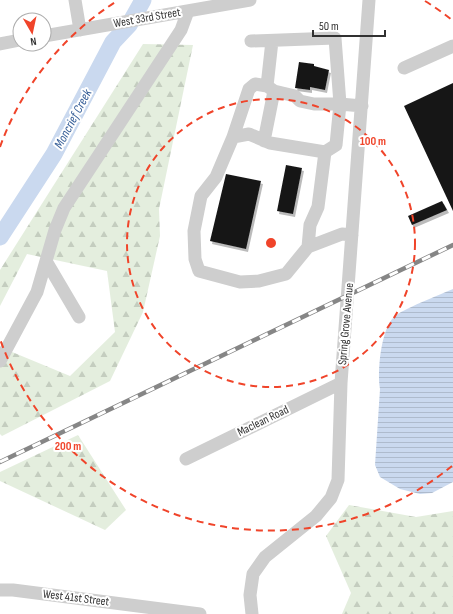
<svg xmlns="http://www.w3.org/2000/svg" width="453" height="614" font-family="'Sofia Sans Condensed',sans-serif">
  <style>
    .forest { fill: url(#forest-firs) }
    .water { fill: url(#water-rules) }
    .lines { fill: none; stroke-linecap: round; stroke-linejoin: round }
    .river { stroke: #cad9ef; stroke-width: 17 }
    .building { fill: #181818; filter: url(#shadow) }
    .minor { stroke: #cecece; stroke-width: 13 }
    .rail-casing { stroke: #868686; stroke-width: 4.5 }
    .rail { stroke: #fff; stroke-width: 3; stroke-dasharray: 9; stroke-linecap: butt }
    .ring { fill: none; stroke: #f0442a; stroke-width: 2; stroke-dasharray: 7 5 }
    .labels { text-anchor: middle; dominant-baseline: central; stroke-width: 4; stroke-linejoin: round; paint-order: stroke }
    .street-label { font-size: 12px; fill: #313131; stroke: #fff }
    .water-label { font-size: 13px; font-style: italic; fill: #386099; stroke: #fff }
    .centre { fill: #f0442a; stroke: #fff; stroke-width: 2 }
    .ring-label { font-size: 12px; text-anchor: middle; font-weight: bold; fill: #f0442a; stroke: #fff; stroke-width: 4; stroke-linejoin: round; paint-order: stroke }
  </style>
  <defs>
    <pattern id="forest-firs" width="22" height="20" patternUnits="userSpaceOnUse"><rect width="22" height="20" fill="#e4eede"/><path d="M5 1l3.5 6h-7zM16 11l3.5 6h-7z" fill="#c4cdbf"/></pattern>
    <pattern id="water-rules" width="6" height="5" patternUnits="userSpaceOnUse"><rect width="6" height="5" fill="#cad9ef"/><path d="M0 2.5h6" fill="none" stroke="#aebbcd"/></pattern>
    <filter id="shadow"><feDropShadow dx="2" dy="3" stdDeviation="0" flood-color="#0004"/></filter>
  </defs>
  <rect width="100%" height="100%" fill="#fff"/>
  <path class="forest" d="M143,44L193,45L159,209L160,236L143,312L110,381L2,436L0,434V347L70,376L115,332L107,271L27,254L0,306V270Z
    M78,435L126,510L105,530L0,481V472Z
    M349,505L416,517L453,511V614H342L351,593L326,536Z"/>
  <path class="water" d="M453,289V482L432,493L420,494L400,489L380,477L375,465L380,389C377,371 381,329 394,317C400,310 442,294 453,289Z"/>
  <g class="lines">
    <path class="river" d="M0,237L54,154L113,42L129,25L143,0"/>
  </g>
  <path class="building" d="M299,62L314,64V66L329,70L325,90L310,87V90L295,88Z
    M453,83V211L404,106Z
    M286,165L302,168L293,214L277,211Z
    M226,174L261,181L246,249L210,241Z
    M442,201L447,210L412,225L408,216Z"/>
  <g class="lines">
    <path class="minor" d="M75,0L80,30
      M44,36L250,0
      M251,41L335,38L340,104H314L300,101L295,96L274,91L267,86
      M0,44L20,40
      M404,68L453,46
      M233,137L249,89L255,84L267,86L272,41
      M264,141L274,91
      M325,152L336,145L340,104L362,106
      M308,247L310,225L318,207L325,152L270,143L249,134L233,137L216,177L201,196L194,231L195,259L199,271L240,282L259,281L286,274L308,247L342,234L352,235
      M46,261L79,317
      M0,361L37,292L55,230L64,208L181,30L188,11
      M186,459L341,383
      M0,590H13L200,614
      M252,614L250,595L253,574L265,557L316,516L331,498L338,480L341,383L369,0"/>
    <defs>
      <path id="rail" d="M0,462L453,245"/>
    </defs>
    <use href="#rail" class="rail-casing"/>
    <use href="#rail" class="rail"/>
  </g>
  <g class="ring">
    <circle cx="271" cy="243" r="144"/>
    <path d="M452 466A287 287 0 0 1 0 339M0 147A287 287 0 0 1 117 1M425 1A287 287 0 0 1 452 20"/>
  </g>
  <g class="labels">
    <g class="street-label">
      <text transform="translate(147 18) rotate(-10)">West 33rd Street</text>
      <text transform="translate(346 324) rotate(-85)">Spring Grove Avenue</text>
      <text transform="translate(263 421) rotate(-26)">Maclean Road</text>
      <text transform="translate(76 598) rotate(7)">West 41st Street</text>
    </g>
    <g class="water-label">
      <text transform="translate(73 119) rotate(-62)">Moncrief Creek</text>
    </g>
  </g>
  <circle cx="271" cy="243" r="6" class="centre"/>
  <g class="ring-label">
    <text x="373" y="145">100 m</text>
    <text x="68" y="450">200 m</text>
  </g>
  <g transform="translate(32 32) rotate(171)"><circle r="19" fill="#ffffff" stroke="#adadad"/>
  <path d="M0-3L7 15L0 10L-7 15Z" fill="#f0442a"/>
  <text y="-6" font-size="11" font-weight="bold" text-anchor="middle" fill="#313131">N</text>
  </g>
  <path d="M313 30v6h72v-6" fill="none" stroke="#313131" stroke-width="2"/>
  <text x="319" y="30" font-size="12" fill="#313131" stroke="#ffffff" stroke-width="3" paint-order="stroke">50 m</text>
</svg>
